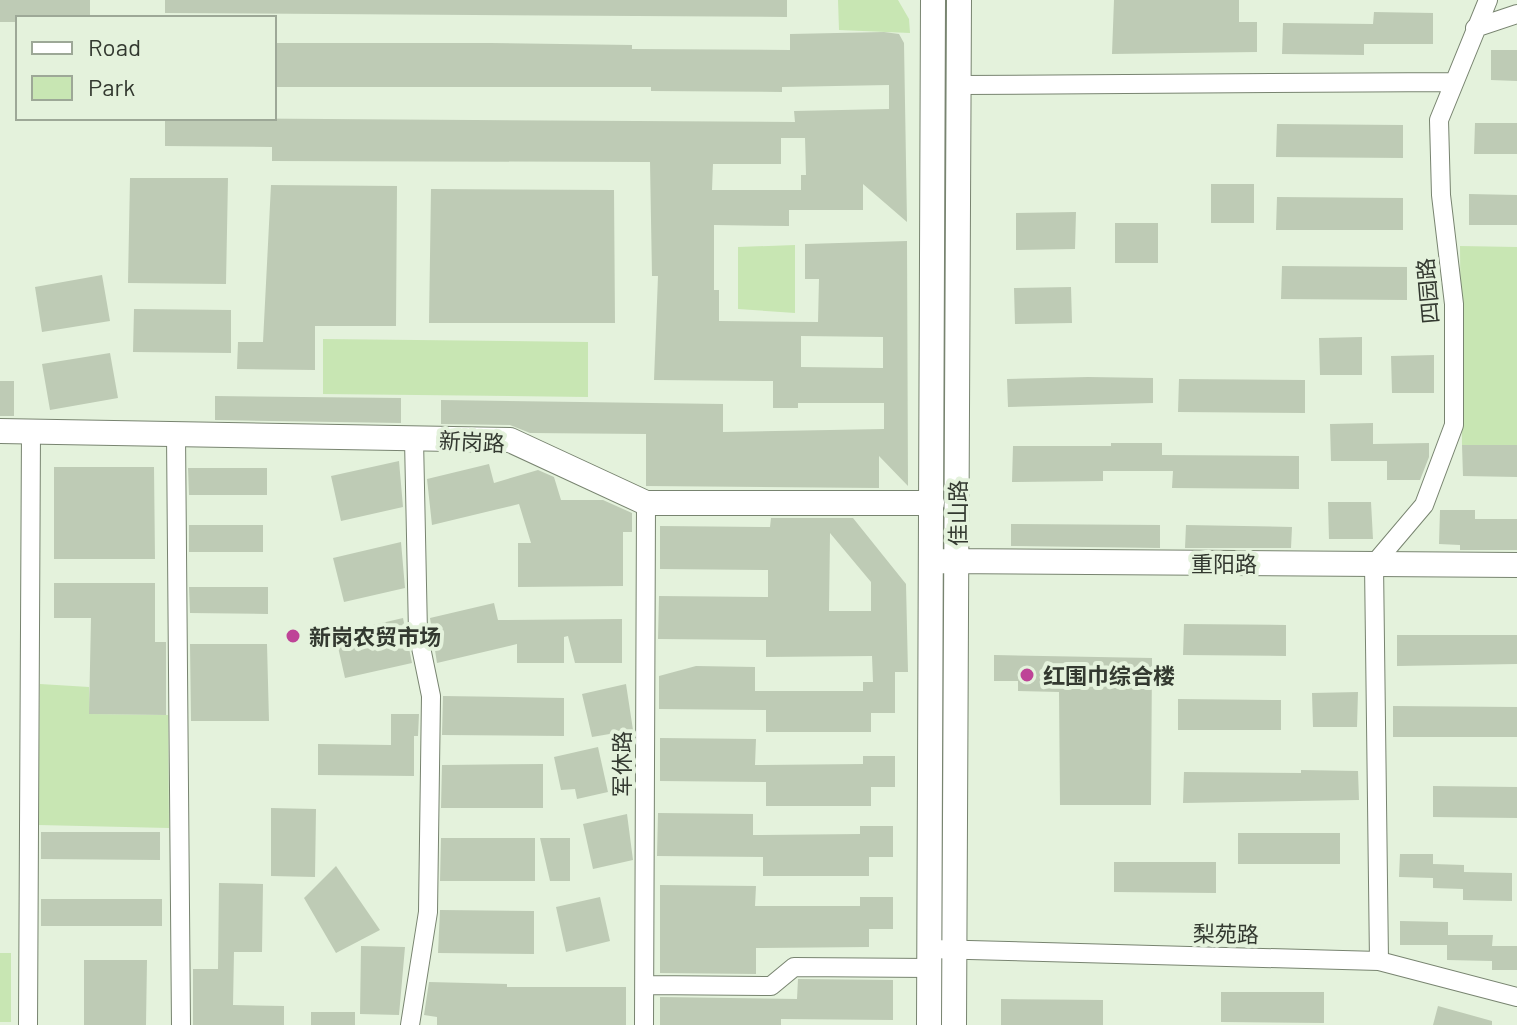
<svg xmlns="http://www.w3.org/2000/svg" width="1517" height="1025" font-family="Barlow,'Noto Sans SC',sans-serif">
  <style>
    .green { fill: #c8e6b3 }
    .building { fill: #becbb5; fill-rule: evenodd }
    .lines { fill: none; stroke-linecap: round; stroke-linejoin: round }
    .street-casing { stroke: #788470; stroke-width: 20 }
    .secondary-casing { stroke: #788470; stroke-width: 26 }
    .street { stroke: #fff; stroke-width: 18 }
    .secondary { stroke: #fff; stroke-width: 24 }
    .poi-dot { fill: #be4497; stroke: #e4f2dc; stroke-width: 3 }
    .labels { text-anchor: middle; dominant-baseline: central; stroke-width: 8; stroke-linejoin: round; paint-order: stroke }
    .street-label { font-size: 22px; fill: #333930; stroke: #e4f2dc }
    .poi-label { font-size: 22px; font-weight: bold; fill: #333930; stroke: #e4f2dc; text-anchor: start }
  </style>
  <rect width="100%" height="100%" fill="#e4f2dc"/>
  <path class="green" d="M838,0H898L909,19L910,33L839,30Z
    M795,245V313L738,309V247Z
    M1460,246L1517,247V445H1462Z
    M323,339L588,342V397L323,394Z
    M40,684L89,687L90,714L168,715L169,828L38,825Z
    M0,953H11V1022H0Z"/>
  <path class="building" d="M0,0H90V18H18V22H0Z
    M165,0H787V17L165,13Z
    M1114,0H1239V22H1257V52L1112,54Z
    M1374,12L1433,13V44H1364V55L1282,54L1283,23L1373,24Z
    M884,32L899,34L904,43L907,222L863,184V210H789V226L714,225V290H719V321L818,322L819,279H805V244L907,241L908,486L879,456V488L646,486V434L530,433L510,425L441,424V400L723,404V432L884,429V403H798V408H773V381L654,380L658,276H652L650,162L272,161V147L165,146V118L795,122L794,111L889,109V85L782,87V92L651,91V87H274V43H490L632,45V49L790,50V34ZM781,138H805L806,175H801V190H712L713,164H781ZM801,336L883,337V368L801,367Z
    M1491,50H1517V81L1491,80Z
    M1475,123H1517V154H1474Z
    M1277,124L1403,125V158L1276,157Z
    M130,178H228L226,284L128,283Z
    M1211,184H1254V223H1211Z
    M271,185L397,186L396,326H315V370L237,369L238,342H263Z
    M431,189L614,190L615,323H429Z
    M1469,194L1517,195V225H1469Z
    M1277,197L1403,198V230H1276Z
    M1076,212L1075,249L1016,250V213Z
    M1115,223H1158V263H1115Z
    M1282,266L1407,267V300L1281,299Z
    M102,275L110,321L42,332L35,287Z
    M1071,287L1072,323L1015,324L1014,288Z
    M134,309L231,310V353L133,352Z
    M1362,337V375H1320L1319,338Z
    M110,353L118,398L50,410L42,364Z
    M1434,355V393H1392L1391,356Z
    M1088,377L1153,378V403L1008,407L1007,379Z
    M1179,379L1305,380V413L1178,412Z
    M0,381H14V416H0Z
    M215,396L401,398V423L215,420Z
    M1373,423V444L1429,443V457L1420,480H1387V461H1331L1330,424Z
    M1111,443H1162V455L1299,456V489L1172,488L1173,471H1103V481L1012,482L1013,446H1111Z
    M1462,445H1517V477L1463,476Z
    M399,461L403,507L341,521L331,476Z
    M489,464L494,483L538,470L554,477L561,500H603L632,513V532H623V586L518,587V543H531L519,504L432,525L427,479Z
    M54,467H154L155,559H54Z
    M188,468H267V495H189Z
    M1328,502H1371L1373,539H1329Z
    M1440,510H1475V519H1517V550H1460V545L1439,544Z
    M771,518H853L906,584L908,672H895V713H871V732H766V710L659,709V676L696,666L755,667V691H863V682H873L872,656L766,657V640L658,639L659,596L768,597V570L660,569V526L770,527ZM830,533L871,582V611H829Z
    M1011,524L1160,525V548L1011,546Z
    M189,525H263V552H189Z
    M1186,525L1292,527L1291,548H1185Z
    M401,542L405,588L344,602L333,558Z
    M54,583H155V642H166V715L89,714L91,618H54Z
    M189,587H268V614L190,613Z
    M494,603L498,620L622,619V663H575L568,636L564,637V663H517V644L437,663L430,618Z
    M403,618L412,663L345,678L335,634Z
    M1184,624L1286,625V656L1183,655Z
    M1397,635H1517V664L1397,666Z
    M190,644H267L269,721H191Z
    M994,655L1152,658L1151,805H1060L1059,692L1018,691V681H994Z
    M626,684L633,730L592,737L582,694Z
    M1358,692L1357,727H1313L1312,693Z
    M443,696L564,698V736L442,735Z
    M1178,699L1281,700V730H1178Z
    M1393,706L1517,707V737H1393Z
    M391,714H419L418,736H414V776L318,775V744L391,745Z
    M660,738L756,739L755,765L863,764V756H895V787H871V806H766V782L660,781Z
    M598,747L608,792L577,799L575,789L561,790L554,757Z
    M543,764V808H441L442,765Z
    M1301,770L1358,771L1359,800L1183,803L1184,772L1301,773Z
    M1433,786L1517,787V818L1433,817Z
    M271,808L316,809L315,877L271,876Z
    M658,813L753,814V835L860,834V826H893V857H869V876H763V857L657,856Z
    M627,814L633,860L593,869L583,824Z
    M41,832H160V860L41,859Z
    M1238,833H1340V864H1238Z
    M441,838H535V881H440Z
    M540,838H570V881H550Z
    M1400,854H1433V864L1464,865V872L1512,873V901L1463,900V889L1433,888V878L1399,877Z
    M1114,862H1216V893L1114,892Z
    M336,866L380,930L336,953L304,898Z
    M219,883L263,884L262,952H234L233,1005L284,1006V1025H193V969H218Z
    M660,885L756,886L755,906H860V897H893V929H869V947L756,948V974L660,973Z
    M600,897L610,941L566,952L556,907Z
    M41,899H162V926H41Z
    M440,910L534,911V954L438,953Z
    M1400,921L1448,922V935H1493L1492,946H1517V970H1492V961L1447,960V945H1400Z
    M361,946L405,947L399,1015L360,1014Z
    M84,960H147L146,1025H84Z
    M798,979L893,980V1020L781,1019V1025H660V997L797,999Z
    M429,982L507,984V987H626V1025H437V1017L424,1015Z
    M1221,992H1324V1023L1221,1022Z
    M1001,999L1103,1000V1025H1001Z
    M1438,1006L1492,1021V1025H1433Z
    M311,1012H355V1025H311Z"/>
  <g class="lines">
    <defs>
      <path id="street" d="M1475,28L1517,14
        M959,85L1454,82
        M176,434L181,1025
        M930,949L1379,961L1517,997
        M1379,961L1374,564L1424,505L1454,425V304L1441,195L1439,120L1488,0
        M645,985L771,986L794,967L930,968
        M28,1025L31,431
        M410,1025L428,912L431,696L418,633L414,439
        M644,1025L646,503"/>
      <path id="secondary" d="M0,431L510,440L646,503H932
        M942,561L1517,565
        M929,1025L933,0
        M954,1025L959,0"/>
    </defs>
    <use href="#street" class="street-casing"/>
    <use href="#secondary" class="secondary-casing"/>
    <use href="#street" class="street"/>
    <use href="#secondary" class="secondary"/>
  </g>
  <g class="poi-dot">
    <circle cx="293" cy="636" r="8"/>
    <circle cx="1027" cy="675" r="8"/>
  </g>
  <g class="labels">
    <g class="street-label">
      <text transform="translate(1427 291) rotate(-95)">四园路</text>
      <text transform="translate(472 441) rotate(3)">新岗路</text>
      <text transform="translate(957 513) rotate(-90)">佳山路</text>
      <text x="1224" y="563">重阳路</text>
      <text transform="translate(621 764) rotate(-90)">军休路</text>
      <text transform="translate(1226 933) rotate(1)">梨苑路</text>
    </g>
    <g class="poi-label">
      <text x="309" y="636">新岗农贸市场</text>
      <text x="1043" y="675">红围巾综合楼</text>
    </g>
  </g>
  <rect x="16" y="16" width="260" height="104" fill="#e4f2dc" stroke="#9da897" stroke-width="2"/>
  <rect x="32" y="42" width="40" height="12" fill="#ffffff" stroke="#9da897" stroke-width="2"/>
  <text x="88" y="56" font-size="24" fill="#333930">Road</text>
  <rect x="32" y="76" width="40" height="24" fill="#c8e6b3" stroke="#9da897" stroke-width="2"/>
  <text x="88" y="96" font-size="24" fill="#333930">Park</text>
</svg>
